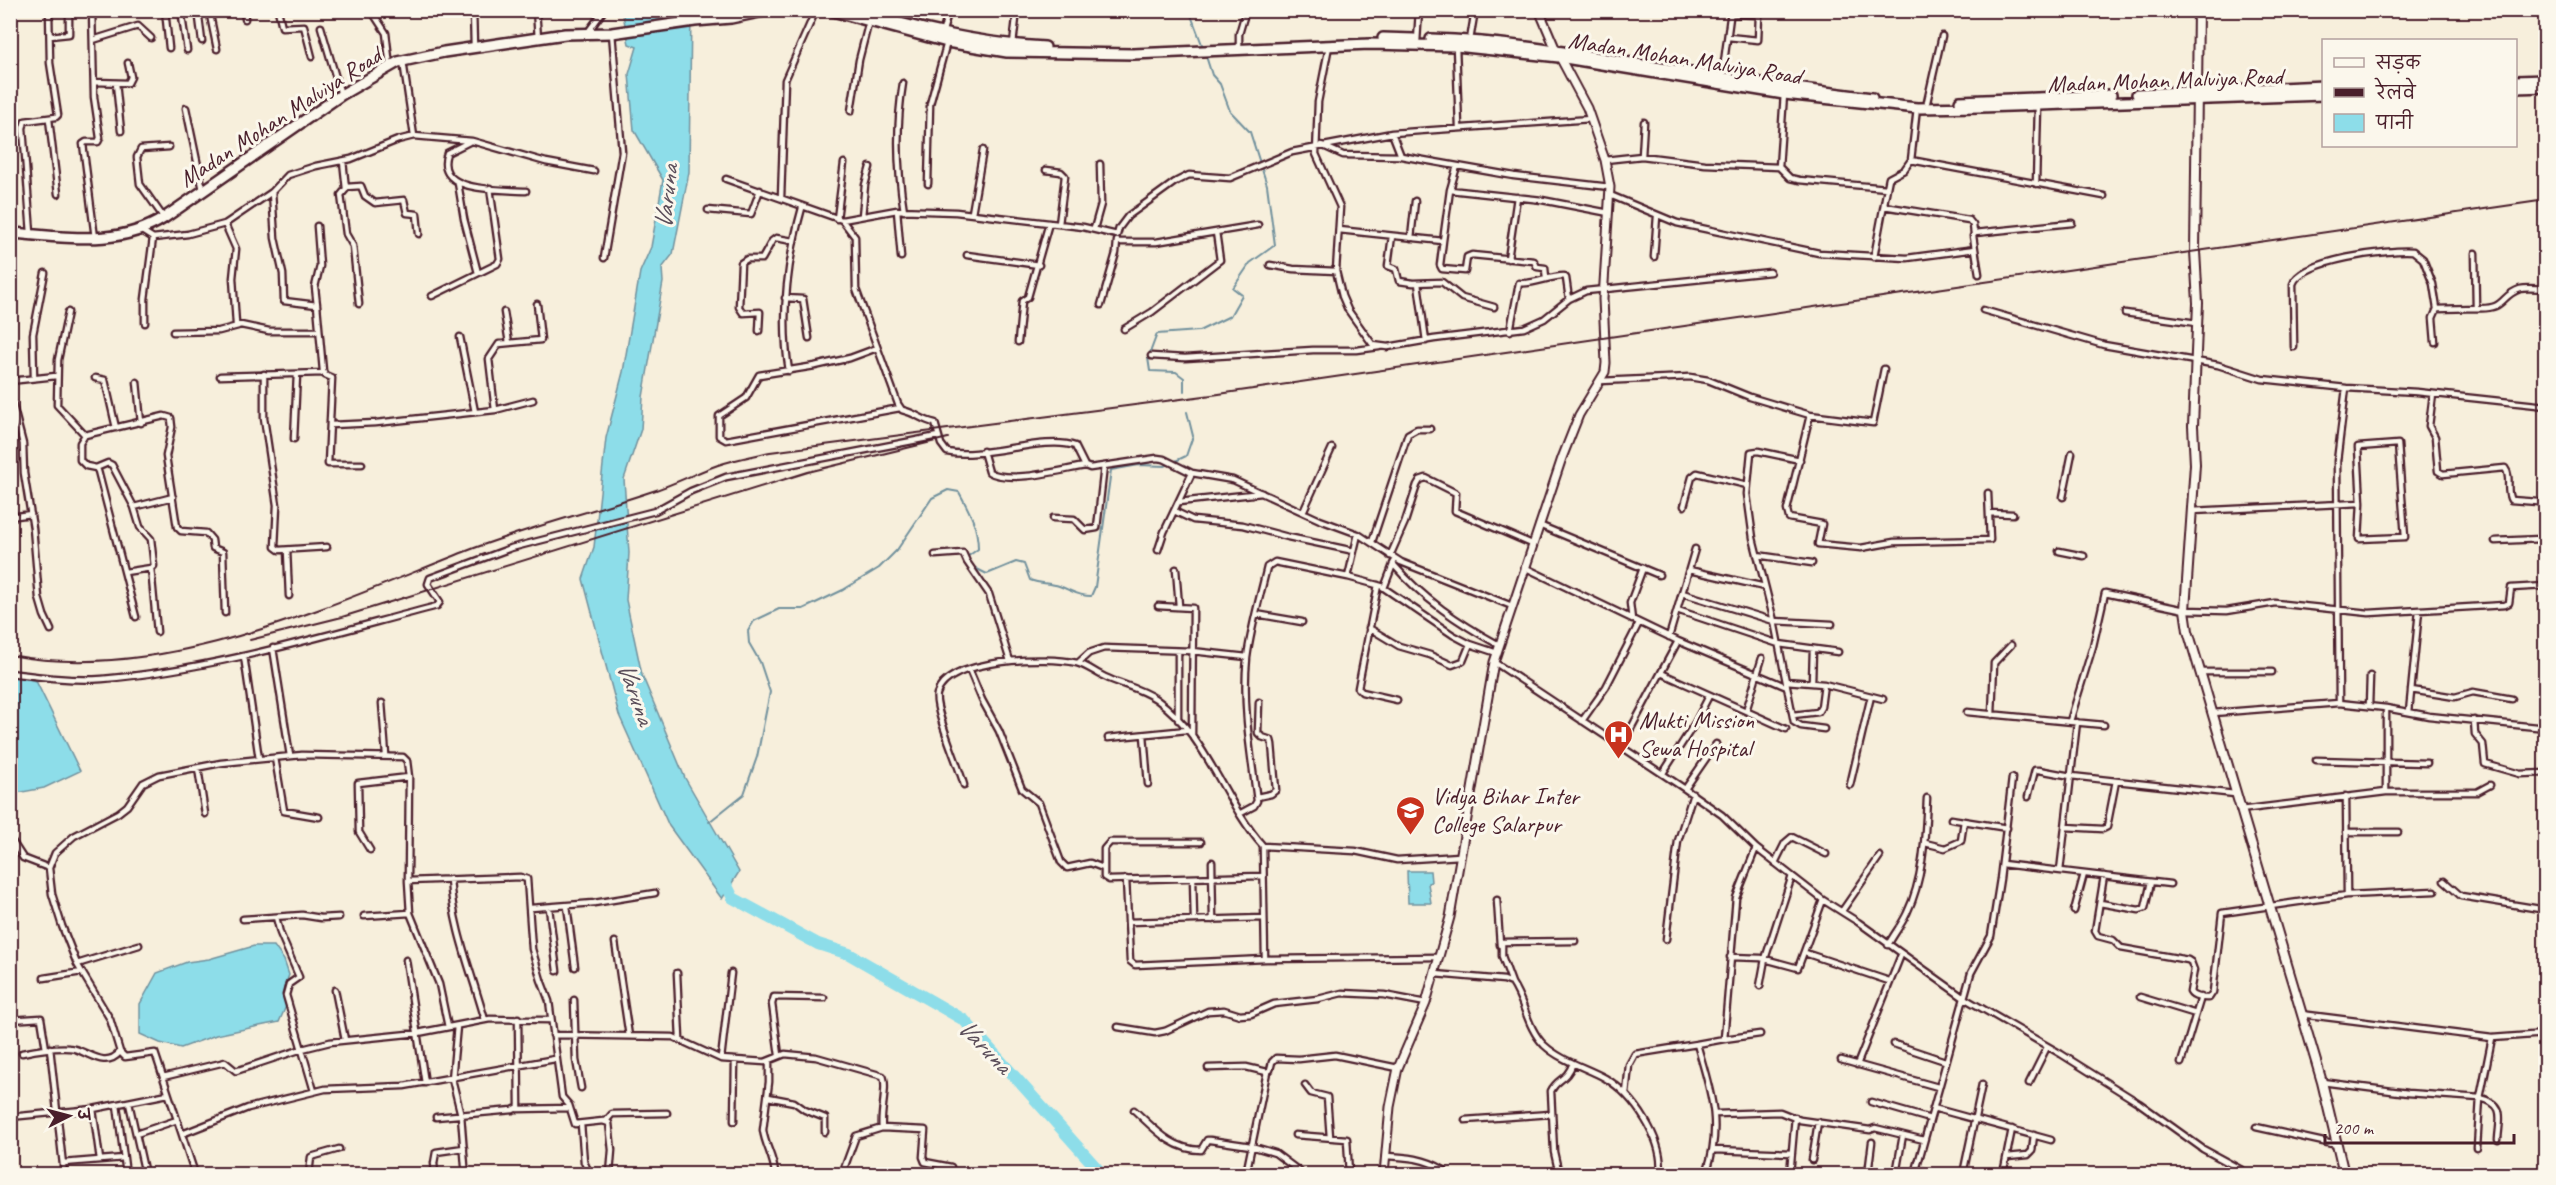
<svg xmlns="http://www.w3.org/2000/svg" width="2556" height="1185" font-family="Caveat,'Playpen Sans Deva',sans-serif">
  <style>
    .water { fill: #8ddde9; stroke: #72919d; stroke-width: 1.5 }
    .lines { fill: none; stroke-linecap: round; stroke-linejoin: round }
    .stream { stroke: #72919d; stroke-width: 2 }
    .river { stroke: #8ddde9; stroke-width: 12 }
    .street-casing { stroke: #4a1f2b; stroke-width: 9 }
    .secondary-casing { stroke: #4a1f2b; stroke-width: 11 }
    .primary-casing { stroke: #4a1f2b; stroke-width: 12 }
    .highway-casing { stroke: #4a1f2b; stroke-width: 14 }
    .street { stroke: #fbf7ec; stroke-width: 4.5 }
    .secondary { stroke: #fbf7ec; stroke-width: 7 }
    .primary { stroke: #fbf7ec; stroke-width: 8 }
    .highway { stroke: #fbf7ec; stroke-width: 9 }
    .rail { stroke: #4a1f2b; stroke-width: 2 }
    .labels { text-anchor: middle; dominant-baseline: central; stroke-width: 6; stroke-linejoin: round; paint-order: stroke }
    .street-label { font-size: 24px; fill: #4a1f2b; stroke: #fbf7ec }
    .poi-label { font-size: 24px; fill: #4a1f2b; stroke: #fbf7ec; text-anchor: start }
    .water-label { font-size: 26px; font-style: italic; fill: #5b4e5a; stroke: #fbf7ec }
  </style>
  <rect width="100%" height="100%" fill="#f7efdc"/>
  <filter id="ink" filterUnits="userSpaceOnUse"><feTurbulence type="fractalNoise" baseFrequency=".0167" numOctaves="2"/><feDisplacementMap in="SourceGraphic" scale="12" xChannelSelector="R" yChannelSelector="G"/><feConvolveMatrix kernelMatrix="1 2 1 2 8 2 1 2 1" color-interpolation-filters="sRGB"/></filter>
  <g filter="url(#ink)">
    <path class="water" d="M616,11H691L689,172L673,254L662,268L663,282L643,397L641,429L624,479L629,553L626,600L642,675L685,778L739,872L722,899L669,826L619,715L583,579L594,547L606,438L623,372L640,272L651,247L663,180L634,130L629,74L637,47L629,44L623,15Z
      M11,675L36,681L80,771L44,788L17,793L11,777Z
      M1407,871H1430L1431,882L1428,883L1431,903H1408Z
      M254,946H274L284,960L289,975L284,988L287,1004L279,1022L216,1035L181,1048L160,1043L140,1034V1004L157,973L187,962L209,959Z"/>
    <g class="lines">
      <path class="stream" d="M1189,10L1203,47
        M1184,391V378L1176,372L1150,371L1148,358L1157,334L1199,331L1230,316L1242,295L1233,288L1250,263L1275,245L1267,185L1250,132L1230,111L1220,84L1212,75L1205,53
        M709,822L744,794L757,757L770,692L760,662L749,643L748,631L754,621L779,609H803L843,590L879,568L897,550L932,498L948,490L959,492C970,512 978,527 978,549L967,557L973,567L987,574L1016,562L1024,564L1030,580C1040,584 1050,583 1059,586C1071,590 1077,596 1091,596L1095,587L1111,470L1139,465L1165,466L1186,456L1193,436L1187,412"/>
      <path class="river" d="M722,876L733,898L818,944L849,954L964,1020L1102,1174"/>
      <defs>
        <path id="street" d="M92,10L94,97L100,138L98,142H86L83,144L95,238
          M165,10L169,48
          M181,10L187,50
          M198,10L202,41
          M209,10L217,49
          M244,10L245,19
          M278,10L282,27L304,26L312,57
          M371,10L386,33L390,66
          M473,10L474,47
          M536,10L538,38
          M321,27L341,95
          M588,32L604,10
          M942,34L949,10
          M50,36L69,34V10
          M1728,37L1758,40L1759,15L1731,14
          M93,40L138,26L151,38
          M1470,40L1475,10
          M1417,42L1419,10
          M1013,44L1017,10
          M1239,46V34L1246,10
          M1329,46L1318,102L1316,154L1340,207L1336,271L1342,296L1348,310L1373,345L1388,347L1434,339L1524,328L1544,319L1569,299L1586,291L1770,272
          M1456,46L1459,127
          M403,61L414,136
          M1722,77L1731,10
          M94,82L128,83L131,77L128,63
          M116,83L121,131
          M903,83C896,126 897,168 904,211
          M1927,102L1942,36
          M186,108L203,190
          M851,111L859,60L869,21
          M49,119L58,194
          M1392,133L1401,156L1514,176L1610,187
          M469,142L447,153C433,194 502,189 526,191
          M1321,145L1343,155L1401,156
          M1642,156L1644,122
          M1605,160L1642,156L1705,164L1779,167L1784,94
          M1911,160L2104,196
          M343,161L346,189L341,195L346,234L353,246L359,304
          M1779,167L1790,178L1799,180L1887,188L1874,257
          M1046,170L1061,172L1065,176L1059,224
          M726,179L842,220L897,210L956,212L1083,227L1117,235L1119,228L1128,216L1175,182L1189,175L1230,178L1292,152L1392,133L1591,119
          M458,183L464,219L478,273
          M928,184L930,104L947,42
          M2036,184L2038,106
          M346,187L361,186L365,196L375,203L404,200L407,213L417,214L419,234
          M1887,188L1889,178L1904,170L1911,160L1917,108
          M1450,190L1542,200L1609,213
          M272,192L275,238L283,274L284,301L317,305L323,371L325,375L332,378L328,464H362
          M1610,195L1677,223L1819,253L1907,258L1975,249L1973,236L1975,233L2072,223
          M781,198L785,80L816,10
          M1884,206L1969,220L1973,225L1974,234
          M708,210L751,214L760,190
          M897,210L901,257
          M972,213L983,150
          M862,216L865,185L870,167
          M164,218L140,184L137,157L141,149L169,147
          M837,219L844,163
          M842,220L855,237L856,289L898,404L902,410C916,413 921,420 935,423L941,444L947,452C982,460 1045,435 1075,446L1085,466L1090,468L1157,458L1164,459L1192,473L1233,480L1320,520L1358,534L1401,562L1512,606
          M225,224L236,249L233,278L236,324L269,331H319
          M317,226L320,266L315,287L317,305
          M1094,229L1101,204L1100,164
          M1339,230L1443,241L1450,190L1457,166
          M142,231L153,238L188,234L225,224L272,192L288,175L316,166L351,159L398,140L414,136L472,141L546,162L594,171
          M31,233L23,128L25,121L56,117L58,115L50,63L49,10
          M1392,236L1388,266L1396,269L1399,281L1413,283L1442,282L1462,298L1494,307
          M1411,238L1415,201
          M1443,241L1440,265L1442,269L1465,271L1467,257L1472,255L1534,261L1537,267L1545,268L1546,278
          M1117,242H1156L1258,225
          M1975,249L1979,274
          M2475,253L2476,308C2507,310 2499,296 2520,289C2528,287 2538,289 2546,289
          M967,255L1039,265
          M1654,257L1657,216
          M604,258L622,152L612,33
          M1508,259L1517,197
          M1270,265L1293,269L1336,271
          M1418,283L1426,341
          M432,296L497,264L500,259L490,188
          M785,298L803,299L809,338
          M1101,305L1116,253L1117,241
          M1983,310L2104,345L2218,365L2262,379L2346,388L2417,392L2546,406
          M68,312L58,360L57,405L85,435L164,416L171,418L172,427L166,456L177,527L181,531L206,533L212,540L213,548L223,552L225,613
          M504,312L509,343
          M2125,313L2197,323
          M145,323V299L153,238
          M1124,329L1152,312L1220,260L1216,232
          M759,331L760,312L743,313L739,307L741,263L747,259H762L772,241L776,238L793,241
          M1510,331L1519,283C1535,285 1548,276 1564,276L1566,278L1569,299
          M173,332L219,331L238,326
          M460,337L475,412
          M1018,342L1022,301L1028,297L1049,223
          M2435,342L2433,318L2437,309L2476,308
          M2294,347L2293,284C2300,260 2390,249 2413,251L2423,259L2433,284L2437,309
          M877,348L850,358L815,366L759,375L746,398L719,416V436L726,440L900,408
          M1151,356L1185,358L1313,350H1357L1379,347
          M789,371C780,316 787,262 802,208
          M264,374V418L277,505L275,547L279,550L327,547
          M220,376L324,373
          M34,378L33,334L45,273
          M95,378L105,380L116,428
          M10,381L56,376
          M1600,381L1690,377L1708,380L1750,397L1810,415L1787,510L1789,518L1822,524L1818,544L1861,548L1894,542L1990,540L1988,493
          M137,382L141,423
          M10,394L23,444L24,473L33,528L39,598L44,615L51,630
          M2433,394L2429,426L2435,437L2438,471L2443,474L2505,468C2512,477 2505,491 2511,500L2538,502L2543,505V534L2541,539L2495,541
          M495,410L489,359L499,344L541,340L537,304
          M1810,415L1873,423L1884,369
          M331,425L376,423L495,410L533,400
          M85,435L80,443V460L86,466L96,468L98,471L136,617
          M294,439L297,374
          M983,451L989,472C1009,484 1062,470 1085,466
          M1800,460L1758,451L1751,452L1747,494L1753,538L1774,621L1794,722L1801,726L1824,729
          M96,468L108,463L112,465L134,507L173,497
          M2063,497L2072,453
          M1179,502L1262,493
          M1684,506L1692,477L1697,473L1747,485
          M1174,511L1193,520L1243,525L1288,537L1354,551
          M2192,511L2361,503L2358,447L2398,444L2405,537L2359,539L2361,503
          M1303,512L1332,448
          M1989,513L2013,514
          M10,517L31,514
          M1053,518L1074,519L1085,530L1097,528L1104,466
          M1539,525L1659,575
          M1372,542L1408,434L1417,429H1430
          M287,550L289,596
          M1158,550L1164,532L1192,473
          M2059,551L2084,556
          M935,555L963,553L967,562L989,594L1010,661
          M1757,555L1812,563
          M1390,556L1405,522L1417,485L1420,480L1426,478L1456,493L1455,511L1532,544
          M1393,564C1423,599 1459,623 1499,645
          M1524,567L1678,641L1621,747
          M151,568L157,632
          M1176,569L1179,606
          M1689,570L1765,587
          M125,572L151,568L154,566L151,539L140,527L134,507
          M1348,577L1381,586L1453,635L1470,644L1497,653
          M1378,585L1358,688L1362,692L1397,700
          M1384,588L1394,562
          M1682,593L1774,621L1832,624
          M1158,606L1193,608L1192,735
          M1677,610L1779,644L1838,652
          M1256,614L1302,622
          M1632,620L1630,603L1643,568
          M1369,628L1399,646L1430,655L1452,665L1463,661L1470,644
          M1669,637L1695,549
          M1678,641L1787,687
          M273,648L290,756
          M244,656L259,759
          M1494,662L1685,789L1722,815L1756,848L1823,900L1858,922L1964,998L2061,1054L2139,1103L2203,1149L2249,1174
          M1078,663L1089,653L1104,648L1192,651L1247,657
          M969,669L982,700L999,731L1022,789L1039,803L1061,862L1067,868L1090,863L1103,868
          M2201,672H2272
          M10,673C41,677 71,681 102,679C213,670 329,634 437,606L440,602L428,584L430,578L511,548L655,511L691,491L726,477L938,436
          M1661,673L1786,729
          M1786,681L1824,684L1821,707L1818,712L1793,715
          M1812,682L1813,649
          M1824,684L1883,699
          M2411,690L2455,697L2473,692L2512,699
          M382,703L386,755
          M2339,703L2337,461L2346,388
          M2369,706L2370,676
          M1746,711L1762,658
          M1967,712L2104,725
          M2409,712L2419,611
          M2213,713L2339,703L2386,708L2429,716L2546,728
          M1992,715L1994,663L2011,645
          M1178,720V651
          M2474,720L2475,734L2483,744L2485,764L2520,774L2546,773
          M1582,721L1606,687L1639,623
          M2070,721L2093,646L2105,593L2185,610L2227,611L2275,603L2369,613L2505,605L2509,603L2511,588L2546,586
          M1144,735L1148,784
          M1108,738L1187,730
          M275,758L284,811L319,817
          M2316,760L2427,763
          M198,768L205,814
          M1663,773L1695,723L1709,696
          M964,785C959,766 933,708 937,694C947,658 1047,656 1077,663C1086,665 1096,673 1105,677C1122,685 1140,688 1156,699C1207,735 1223,801 1263,846L1355,851L1397,860L1460,856
          M1850,785L1871,696
          M1685,789L1716,744
          M2386,792V708
          M2346,796L2347,895
          M1257,797L1271,794L1276,790L1272,744L1271,740L1262,737L1258,733L1259,702
          M2028,797L2035,770H2039L2071,776L2235,794
          M2240,810L2386,792H2477L2490,785
          M1241,813L1254,806L1257,801C1251,754 1242,706 1247,658C1251,627 1260,597 1267,567L1275,562L1348,577L1358,534
          M1951,819L2007,828
          M2065,827L2103,829L2107,827L2116,781
          M2346,832H2398
          M10,838L23,858L49,868L55,853L74,836L118,813L127,806L143,783L159,775L221,763L302,755L403,757L407,761L409,777L408,881L520,877L527,879L532,949L541,980L549,1001L562,1097L569,1105L575,1124L603,1121L609,1123L612,1150L610,1174
          M1201,842H1110L1104,849V877L1109,880L1262,876
          M1925,843L1945,848L1961,841L1964,821
          M1263,846L1265,959
          M370,850L359,832L358,783L409,777
          M1212,862L1213,920
          M1775,863L1785,843L1792,837L1826,854
          M2002,864L2170,884
          M2060,871L2077,722
          M2104,876L2095,931L2098,936L2113,940L2121,948L2188,960L2191,962L2194,970L2190,992C2193,998 2203,998 2209,998L2213,992L2222,913L2347,895L2435,891
          M1193,878L1194,920
          M450,879C453,929 472,973 485,1020
          M1126,879L1130,961L1135,965L1265,959L1438,957
          M408,881L410,913L439,984L448,1027
          M2444,881L2461,896L2546,910
          M1497,900L1500,945
          M2100,903L2139,910L2145,908L2151,882
          M567,906L575,967
          M531,908L594,903L655,893
          M549,908L557,971
          M1842,911L1880,856
          M2074,911L2084,874
          M364,916L410,913
          M276,917L280,933L299,977L289,984L286,995L314,1091
          M243,919L302,915L321,918L339,917
          M1128,922L1263,918
          M1666,939L1678,841L1693,794
          M615,942L629,1036
          M1888,945C1894,934 1902,924 1907,913C1924,878 1925,836 1927,798
          M1805,953L1889,981
          M1730,957L1761,958L1798,968L1823,900
          M406,960L425,1083
          M77,964L139,945
          M677,973L680,1039
          M1435,974L1504,980L1512,983C1525,1002 1527,1028 1544,1045C1561,1061 1585,1067 1605,1078C1634,1095 1665,1141 1660,1174
          M44,978L82,972
          M1512,983L1502,956V942L1575,941
          M1760,986L1765,959L1792,876
          M335,990L345,1040
          M2140,997L2196,1014
          M574,1000L576,1060L581,1088
          M2301,1014L2492,1038
          M10,1020L41,1018L46,1049
          M457,1026L452,1079L461,1115L465,1166
          M1118,1027L1155,1033L1165,1031L1208,1011L1224,1010L1240,1015L1251,1014L1274,1004L1318,999L1342,993L1384,995L1426,1003
          M553,1035L673,1037L721,1059L765,1062L785,1054L816,1057L883,1076C888,1087 880,1112 882,1128
          M1724,1039L1760,1034
          M1894,1044L1945,1061
          M50,1048L64,1174
          M120,1052L125,1057L155,1053L163,1077
          M22,1053C37,1050 53,1047 69,1048C85,1048 104,1071 120,1052L110,1019L77,964L62,926L52,894L49,868
          M779,1055L772,1004L774,997L824,998
          M721,1059L731,973
          M1841,1060L1938,1087
          M769,1061V1082L763,1130C765,1146 774,1157 775,1174
          M2181,1063L2201,997
          M1857,1065L1901,955
          M1208,1068L1246,1067L1267,1072L1270,1070L1272,1062L1276,1058L1299,1059L1335,1055L1398,1068
          M2322,1082L2408,1093L2480,1098L2492,1038L2546,1034
          M2029,1083L2047,1047
          M1305,1085L1311,1093L1327,1097L1330,1137
          M1626,1094L1629,1065L1635,1054L1697,1044
          M768,1097L794,1102L805,1110L825,1118V1132
          M1871,1102L1930,1119
          M129,1103L145,1174
          M117,1105L126,1174
          M1933,1108L2051,1140
          M93,1109L100,1160
          M517,1109L570,1108
          M1134,1110C1154,1128 1172,1150 1201,1150L1207,1140H1210L1251,1146L1275,1153L1303,1174
          M1716,1114L1780,1112L1800,1120L1870,1130L1875,1128L1924,1140
          M10,1117L93,1109L168,1094
          M436,1117L513,1110L519,1107L518,1018
          M1465,1120L1551,1114
          M606,1121L612,1114L667,1113
          M734,1121L735,1061
          M581,1124L584,1162L590,1174
          M2256,1127L2337,1145
          M136,1134L177,1120
          M182,1134L248,1108L325,1089L404,1086L555,1059
          M1295,1135L1347,1139L1349,1174
          M2477,1148L2480,1098C2507,1104 2499,1119 2498,1140
          M1714,1150L1792,1153
          M1385,1156C1407,1157 1425,1158 1444,1170
          M2007,1157L2028,1155L2032,1151L2034,1135
          M1812,1160L1818,1122
          M63,1163L124,1158
          M1916,1170L1941,1174
          M1707,1171C1723,1123 1710,1090 1697,1044L1724,1039L1736,898L1756,848
          M195,1174L163,1077L225,1062L236,1071L302,1049L330,1042L418,1033L490,1019L551,1020
          M309,1174L311,1157L339,1149
          M435,1174L434,1163L436,1152L464,1148
          M639,1174H675
          M842,1174L856,1136L882,1128L925,1130L923,1157L925,1162L951,1167
          M1246,1174L1267,1072
          M1559,1174L1554,1152L1551,1091C1558,1077 1566,1082 1573,1063
          M1790,1174L1795,1117
          M1868,1174L1872,1142
          M1896,1174L1903,1135
          M1915,1174L1971,973L1991,936L2000,879L2012,778
          M1963,1174L1982,1084
          M2003,1174L2012,1129"/>
        <path id="secondary" d="M1384,1174L1390,1107L1398,1068L1426,1003L1450,917L1494,662L1562,458L1579,415L1605,372L1606,363L1603,299L1610,187L1605,160L1587,108L1556,50L1539,10"/>
        <path id="primary" d="M2198,10L2195,251L2198,303L2193,426L2195,464L2185,610L2188,631L2322,1082L2344,1174"/>
        <path id="highway" d="M829,10L947,42L1007,52L1133,54L1370,44L1456,46L1559,57L1784,94L1917,108L1981,107L2324,95
          M854,10C917,29 980,44 1045,47
          M1383,38L1414,39
          M1431,39C1504,41 1577,54 1649,66C1723,78 1797,89 1872,98
          M2516,81L2546,80
          M2516,88L2546,87
          M2137,94L2324,86
          M1960,101L2111,95
          M10,233C63,236 117,248 164,218L341,95L398,62L444,52L565,34L612,33L695,21L731,18L769,10"/>
      </defs>
      <use href="#street" class="street-casing"/>
      <use href="#secondary" class="secondary-casing"/>
      <use href="#primary" class="primary-casing"/>
      <use href="#highway" class="highway-casing"/>
      <use href="#street" class="street"/>
      <use href="#secondary" class="secondary"/>
      <use href="#primary" class="primary"/>
      <use href="#highway" class="highway"/>
      <path class="rail" d="M250,640L342,617L808,472L948,438
        M10,655C163,684 325,607 464,552C525,528 588,513 650,492C673,485 695,473 718,465C735,459 753,456 770,452L1212,395L2546,200"/>
    </g>
  </g>
  <defs>
    <symbol id="hospital-pin" viewBox="-11 -11 22 30"><path d="M0 17L-7.5 6A9.5 9.5 0 1 1 7.5 6Z" fill="#c8321e" stroke="#fbf7ec"/><path d="M-5-5h3v3.5h4V-5h3V5h-3V1.5h-4V5h-3Z" fill="#fff"/></symbol>
    <symbol id="university-pin" viewBox="-11 -11 22 30"><path d="M0 17L-7.5 6A9.5 9.5 0 1 1 7.5 6Z" fill="#c8321e" stroke="#fbf7ec"/><path d="M0-5L7-2L0 1L-7-2ZM-4 1L0 2.5L4 1V4Q0 6-4 4Z" fill="#fff"/></symbol>
  </defs>
  <g fill-rule="evenodd">
    <use href="#hospital-pin" x="1602" y="718" width="33" height="45"/>
    <use href="#university-pin" x="1394" y="794" width="33" height="45"/>
  </g>
  <g class="labels">
    <g class="street-label">
      <text transform="translate(1685 58) rotate(9)">Madan Mohan Malviya Road</text>
      <text transform="translate(2165 80) rotate(-2)">Madan Mohan Malviya Road</text>
      <text transform="translate(280 117) rotate(-33)">Madan Mohan Malviya Road</text>
    </g>
    <g class="poi-label">
      <text x="1639" y="720">Mukti Mission<tspan x="1639" dy="28">Sewa Hospital</tspan></text>
      <text x="1432" y="796">Vidya Bihar Inter<tspan x="1432" dy="28">College Salarpur</tspan></text>
    </g>
    <g class="water-label">
      <text transform="translate(666 197) rotate(-84)">Varuna</text>
      <text transform="translate(636 693) rotate(70)">Varuna</text>
      <text transform="translate(985 1046) rotate(46)">Varuna</text>
    </g>
  </g>
  <rect width="2556" height="1185" fill="none" stroke="#fbf7ec" stroke-width="36"/>
  <rect x="18" y="18" width="2520" height="1149" fill="none" stroke="#4a1f2b" stroke-width="2" filter="url(#ink)"/>
  <rect x="2322" y="39" width="195" height="108" fill="#fbf7ec" stroke="#b4a19f" stroke-width="1.5"/>
  <rect x="2334" y="58" width="30" height="9" fill="#fbf7ec" stroke="#b4a19f" stroke-width="1.5"/>
  <text x="2376" y="69" font-size="18" fill="#4a1f2b">सड़क</text>
  <rect x="2334" y="88" width="30" height="9" fill="#4a1f2b" stroke="#b4a19f" stroke-width="1.5"/>
  <text x="2376" y="99" font-size="18" fill="#4a1f2b">रेलवे</text>
  <rect x="2334" y="114" width="30" height="18" fill="#8ddde9" stroke="#b4a19f" stroke-width="1.5"/>
  <text x="2376" y="129" font-size="18" fill="#4a1f2b">पानी</text>
  <g transform="translate(69 1116) rotate(84)" stroke="#fbf7ec" stroke-width="4.5" paint-order="stroke">
  <path d="M0-4.5L10 22L0 15L-10 22Z" fill="#4a1f2b"/>
  <text y="-9" font-size="16" font-weight="bold" text-anchor="middle" fill="#4a1f2b">उ</text>
  </g>
  <path d="M2325 1134v9h189v-9" fill="none" stroke="#4a1f2b" stroke-width="3"/>
  <text x="2334" y="1134" font-size="18" fill="#4a1f2b" stroke="#fbf7ec" stroke-width="4.5" paint-order="stroke">200 m</text>
</svg>
